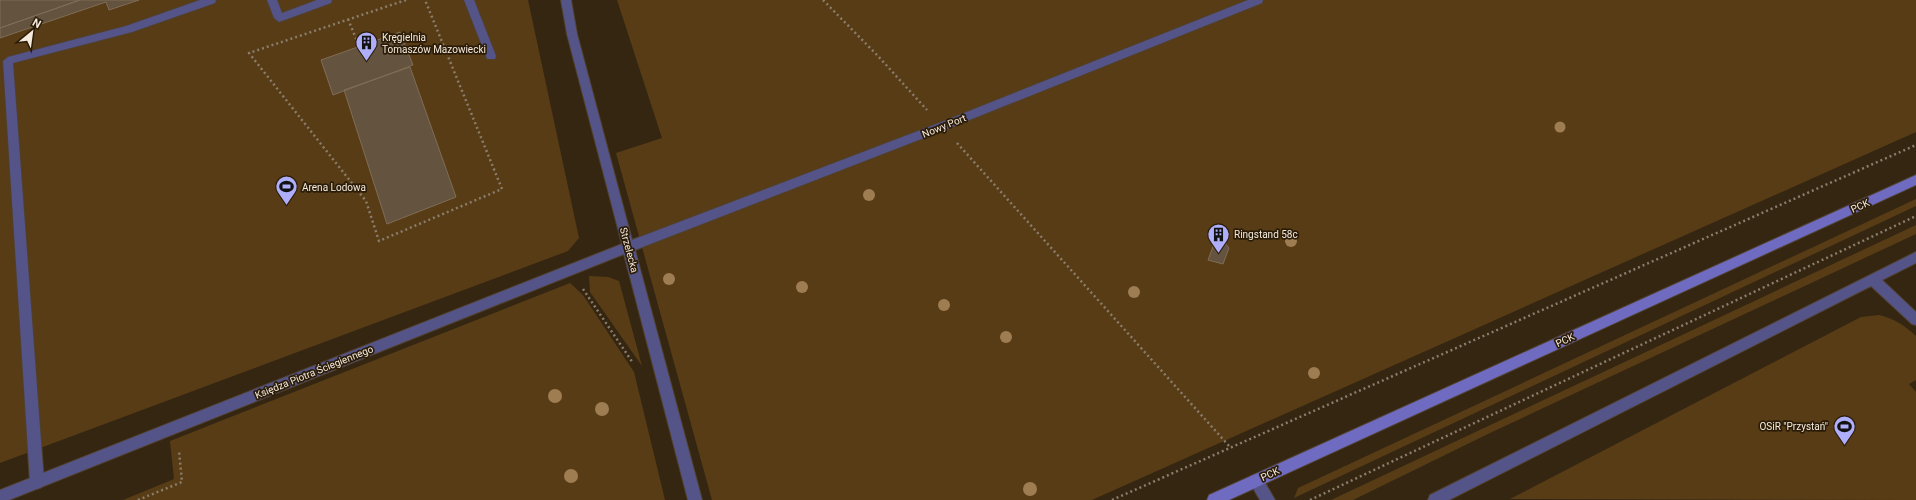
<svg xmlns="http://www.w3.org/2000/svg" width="1916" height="500" font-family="Roboto,sans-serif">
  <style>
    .green { fill: #583c16 }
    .building { fill: #64533e; stroke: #7f6d57 }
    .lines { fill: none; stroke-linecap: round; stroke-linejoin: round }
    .lane-casing { stroke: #50412e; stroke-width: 2 }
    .street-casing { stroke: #50412e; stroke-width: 2 }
    .secondary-casing { stroke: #50412e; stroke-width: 2 }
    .path { stroke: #8a7d6c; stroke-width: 2.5; stroke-dasharray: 2 3; stroke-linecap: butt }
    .lane { fill: #555489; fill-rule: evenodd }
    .street { fill: #555489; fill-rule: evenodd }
    .secondary { fill: #6e6bc0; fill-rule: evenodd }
    .tree { fill: #9f7d53 }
    .labels { text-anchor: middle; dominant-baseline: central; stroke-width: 3.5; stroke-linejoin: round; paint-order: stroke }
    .poi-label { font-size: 10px; fill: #f4eadd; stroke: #2b1c08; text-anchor: start }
    .street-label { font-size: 10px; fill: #f4eadd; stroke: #2b1c08 }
  </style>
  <rect width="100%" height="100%" fill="#352612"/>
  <path class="green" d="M0,0H528L579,238L568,251L0,463Z
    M617,0H1916V132L1092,500H712L616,153L662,138Z
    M1916,199V206L1294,498L1298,488Z
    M1916,225V234L1490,433L1353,500H1331Z
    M589,276L608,277L619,281L642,366L590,292Z
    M570,283L583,295L634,372L665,500H123L174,479L170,441Z
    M1879,315C1895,319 1904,325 1916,336V380L1909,384L1916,392V500L1510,499L1861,317Z"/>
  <path class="building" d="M0,0H80L0,28Z
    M80,0H139L109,10L106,2L0,38V28Z
    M400,32L413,65L333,95L321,60Z
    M410,67L456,197L387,224L344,90Z
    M1219,241L1225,243L1229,248L1223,264L1208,260L1214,244Z"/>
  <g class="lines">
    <defs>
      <path id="lane" d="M200,0H216L215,3L132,32L13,63L44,482L42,487L37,489L32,487L30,482L3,61L8,57L126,26Z
        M267,0H277L282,13L317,0H332L331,3L279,22L274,18Z
        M464,0H474L496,56L495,59H487L486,56Z
        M1916,252V263L1882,280L1916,312V325L1912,324L1871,286L1449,500H1428L1430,495Z
        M1256,474L1261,476L1275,500H1260L1249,481L1251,476Z"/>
      <path id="street" d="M561,0H571L577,34L632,240L939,123L1248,0H1263L1262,3L947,129L635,250L702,500H688L624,254L9,500H0V490L622,244L567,34Z"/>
      <path id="secondary" d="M1916,175V185L1229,500H1207L1209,495Z"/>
    </defs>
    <use href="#lane" class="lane-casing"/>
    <use href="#street" class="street-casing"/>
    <use href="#secondary" class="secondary-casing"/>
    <path class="path" d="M406,0L249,53L366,201L379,241L502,189L425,0
      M823,0L878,56L927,110
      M348,19L359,46
      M957,143L1230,447
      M583,289L633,363
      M138,500L182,482L179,451
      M1112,500L1916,145
      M1310,500L1916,216"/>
    <use href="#lane" class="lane"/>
    <use href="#street" class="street"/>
    <use href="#secondary" class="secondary"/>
  </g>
  <g class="tree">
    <circle cx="1560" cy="127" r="5.5"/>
    <circle cx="869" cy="195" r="6"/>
    <circle cx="1291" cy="241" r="6"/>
    <circle cx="669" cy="279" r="6"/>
    <circle cx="802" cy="287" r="6"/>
    <circle cx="1134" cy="292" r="6"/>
    <circle cx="944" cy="305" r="6"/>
    <circle cx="1006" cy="337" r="6"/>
    <circle cx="1314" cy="373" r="6"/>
    <circle cx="555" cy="396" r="7"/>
    <circle cx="602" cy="409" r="7"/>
    <circle cx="571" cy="476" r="7"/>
    <circle cx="1030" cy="489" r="7"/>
  </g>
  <defs>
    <symbol id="building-pin" viewBox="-11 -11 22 30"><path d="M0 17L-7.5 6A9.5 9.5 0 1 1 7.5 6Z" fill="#aeaefb" stroke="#2b1c08"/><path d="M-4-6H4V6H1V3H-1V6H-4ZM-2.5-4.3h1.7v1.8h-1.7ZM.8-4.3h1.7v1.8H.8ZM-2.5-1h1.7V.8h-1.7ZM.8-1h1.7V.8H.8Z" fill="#111"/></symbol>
    <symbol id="stadium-pin" viewBox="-11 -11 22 30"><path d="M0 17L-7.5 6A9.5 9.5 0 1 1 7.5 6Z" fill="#aeaefb" stroke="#2b1c08"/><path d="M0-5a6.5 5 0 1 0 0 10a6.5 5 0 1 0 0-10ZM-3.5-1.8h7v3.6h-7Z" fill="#111"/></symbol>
  </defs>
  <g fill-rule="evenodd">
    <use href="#building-pin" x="354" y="30" width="25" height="34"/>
    <use href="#stadium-pin" x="274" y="174" width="25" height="34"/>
    <use href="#building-pin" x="1206" y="222" width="25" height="34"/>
    <use href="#stadium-pin" x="1832" y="414" width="25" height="34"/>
  </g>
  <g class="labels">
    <g class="poi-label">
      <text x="382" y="37">Kręgielnia<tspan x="382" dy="12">Tomaszów Mazowiecki</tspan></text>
      <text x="302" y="187">Arena Lodowa</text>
      <text x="1234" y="234">Ringstand 58c</text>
      <text x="1828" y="426" text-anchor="end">OSiR "Przystań"</text>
    </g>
    <g class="street-label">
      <text transform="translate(944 126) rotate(-22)">Nowy Port</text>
      <text transform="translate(1860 206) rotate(-24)">PCK</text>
      <text transform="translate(629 250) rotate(75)">Strzelecka</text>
      <text transform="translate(1565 340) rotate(-25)">PCK</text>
      <text transform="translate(314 372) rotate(-22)">Księdza Piotra Ściegiennego</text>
      <text transform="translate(1270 474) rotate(-25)">PCK</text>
    </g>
  </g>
  <g transform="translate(32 32) rotate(29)" stroke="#2b1c08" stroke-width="3" paint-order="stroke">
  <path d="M0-3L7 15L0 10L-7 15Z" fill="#f4eadd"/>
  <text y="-6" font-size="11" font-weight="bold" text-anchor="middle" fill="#f4eadd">N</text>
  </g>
</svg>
